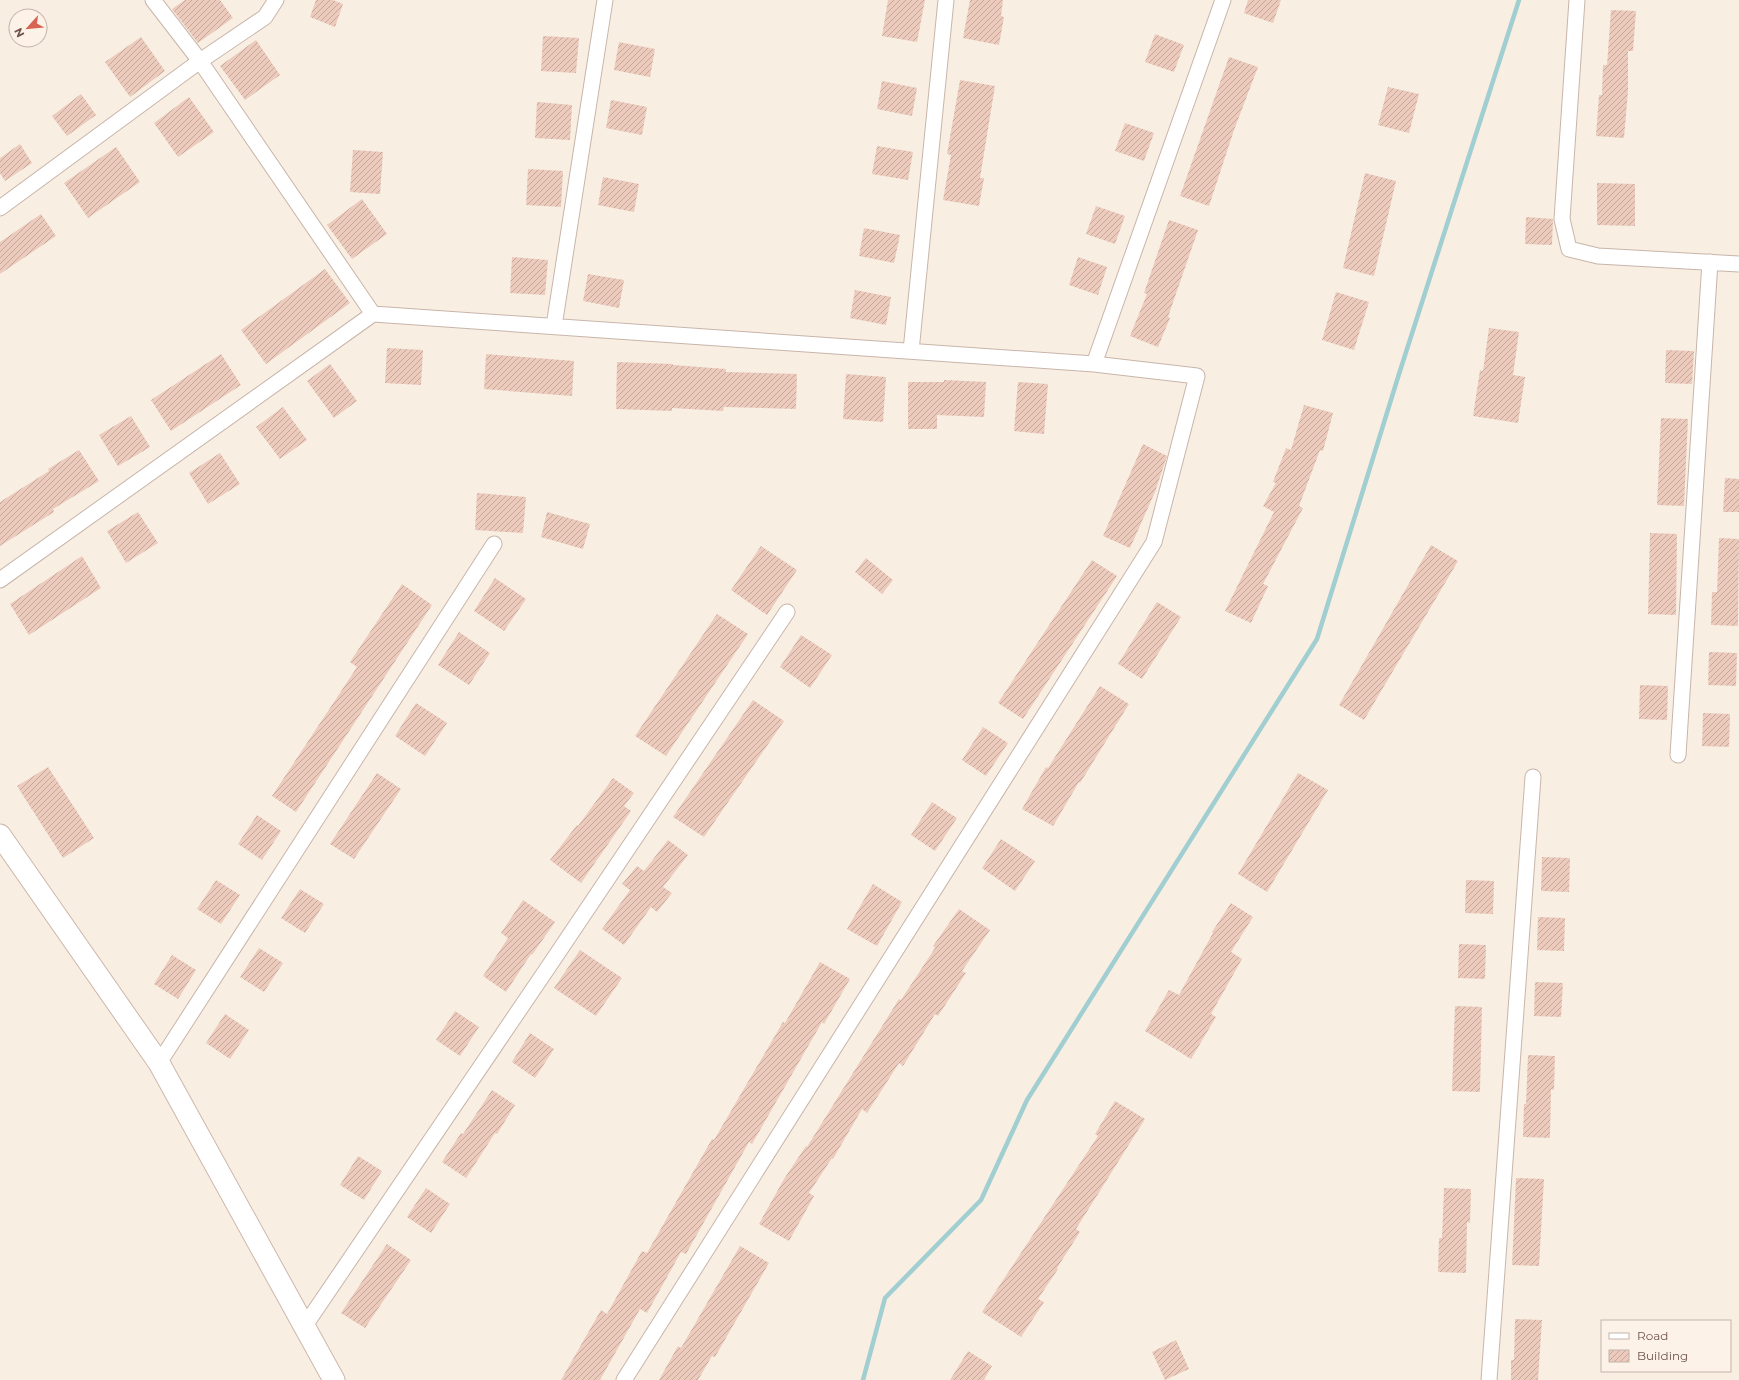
<svg xmlns="http://www.w3.org/2000/svg" width="1739" height="1380" font-family="Montserrat,sans-serif">
  <style>
    .lines { fill: none; stroke-linecap: round; stroke-linejoin: round }
    .stream { stroke: #a1ced1; stroke-width: 4.5 }
    .building { fill: url(#building-hatch) }
    .street-casing { stroke: #c8b5aa; stroke-width: 17 }
    .secondary-casing { stroke: #cdb7ab; stroke-width: 23 }
    .street { stroke: #fff; stroke-width: 15 }
    .secondary { stroke: #fff; stroke-width: 21 }
  </style>
  <defs>
    <pattern id="building-hatch" width="6" height="6" patternUnits="userSpaceOnUse"><rect width="6" height="6" fill="#eccbbd"/><path d="M-1 1l2-2M0 6l6-6M5 7l2-2" fill="none" stroke="#c3a79c"/></pattern>
  </defs>
  <rect width="100%" height="100%" fill="#f9eee2"/>
  <g class="lines">
    <path class="stream" d="M863,1380L885,1298L981,1200L1027,1100L1317,639L1399,374L1519,0"/>
  </g>
  <path class="building" d="M185,0H220L233,18L198,43L172,9Z
    M316,0H333L343,4L335,27L310,17Z
    M888,0H925L917,42L882,36Z
    M970,0H1003L1001,16L1004,17L999,45L963,38Z
    M1248,0H1281L1273,23L1244,13Z
    M1611,10L1636,11L1633,51H1628V91L1624,138L1596,136L1599,95H1602L1603,65H1607Z
    M1155,34L1184,45L1174,72L1145,62Z
    M543,36L579,38L576,73L541,71Z
    M141,37L165,71L130,97L105,62Z
    M256,40L280,75L245,100L220,66Z
    M619,42L655,49L650,77L614,70Z
    M1229,57L1258,67L1234,130L1209,206L1180,196Z
    M960,80L995,86L980,178H984L979,206L943,200L951,155L947,154Z
    M882,81L917,88L912,116L877,109Z
    M1388,87L1419,94L1409,133L1378,125Z
    M81,94L96,115L67,136L52,116Z
    M189,97L214,132L178,157L154,123Z
    M611,100L647,107L642,135L606,128Z
    M537,102L572,105L570,140L535,138Z
    M1125,123L1154,133L1144,161L1115,151Z
    M20,144L32,163L5,181L0,173V158Z
    M877,146L913,152L908,180L872,174Z
    M116,147L140,182L88,218L64,183Z
    M353,150L383,152L380,194L350,192Z
    M528,169L563,171L561,207L526,205Z
    M1365,173L1396,181L1374,276L1343,268Z
    M603,177L639,184L634,212L598,205Z
    M1597,183L1635,184V226L1597,225Z
    M362,199L387,234L352,259L327,225Z
    M1096,206L1125,216L1115,244L1086,234Z
    M41,214L56,236L0,274V242Z
    M1526,217L1553,219L1552,245L1525,244Z
    M1169,220L1198,230L1168,317L1170,318L1158,347L1130,336L1147,294L1144,293Z
    M864,228L900,235L894,263L859,256Z
    M512,257L548,260L545,295L510,293Z
    M1078,257L1107,267L1098,295L1069,285Z
    M325,269L350,303L266,364L241,330Z
    M588,274L624,280L619,308L583,301Z
    M855,290L891,297L886,325L850,318Z
    M1336,292L1369,302L1354,350L1322,340Z
    M1489,328L1519,332L1513,375L1525,377L1518,423L1473,416L1480,370L1483,371Z
    M387,348L423,350L421,385L385,383Z
    M1666,350L1694,351L1692,384L1665,383Z
    M221,354L241,385L171,431L151,400Z
    M486,354L574,361L572,396L484,389Z
    M617,362L673,364V365L726,369V372L797,374L796,409L724,407L723,411L672,408V411L616,409Z
    M330,364L357,401L334,418L307,381Z
    M846,374L886,377L883,422L843,419Z
    M944,380L986,382L984,417L937,415V429H908V382H944Z
    M1018,382L1048,384L1044,434L1014,431Z
    M1304,405L1333,413L1323,451L1320,450L1299,506L1303,508L1263,584L1268,586L1251,623L1225,611L1274,512L1263,506L1276,483L1273,482L1286,448L1291,450Z
    M283,407L307,440L280,459L256,427Z
    M131,416L150,447L118,466L99,435Z
    M1661,418L1688,419L1684,506L1657,505Z
    M1143,444L1167,456L1155,492L1130,548L1103,536Z
    M79,450L99,481L53,509L54,512L0,546V502L49,471L48,469Z
    M220,453L240,484L208,504L189,473Z
    M1725,478L1739,479V512H1723Z
    M477,493L526,497L523,533L475,530Z
    M138,512L158,543L126,563L107,531Z
    M547,512L590,524L583,549L541,537Z
    M1650,533L1677,534L1676,615L1648,614Z
    M1719,538L1739,539L1738,626L1711,625L1712,592H1717Z
    M1431,545L1458,561L1364,720L1339,705Z
    M761,546L797,570L767,615L731,590Z
    M82,556L101,588L29,635L10,604Z
    M866,558L893,580L882,594L855,572Z
    M1092,560L1117,576L1023,719L998,703Z
    M495,578L526,599L504,631L474,611Z
    M402,584L432,605L296,812L272,796L357,667L350,662Z
    M1157,602L1181,617L1142,679L1118,664Z
    M717,614L748,634L666,756L635,736Z
    M459,632L490,653L469,685L438,665Z
    M801,635L832,655L810,688L780,667Z
    M1709,652L1737,653L1736,686L1708,685Z
    M1640,685L1668,686L1667,720L1639,719Z
    M1100,686L1129,704L1080,783L1079,782L1053,826L1022,809L1046,767L1048,768Z
    M753,700L784,721L704,837L673,817Z
    M416,703L447,723L425,756L395,736Z
    M1703,713L1730,714L1729,747L1702,746Z
    M983,727L1008,743L986,776L962,760Z
    M48,767L94,838L63,858L17,786Z
    M377,773L401,789L354,859L330,844Z
    M1298,773L1328,790L1267,892L1238,874Z
    M613,778L634,793L624,806L631,811L581,883L550,860L577,825L578,826Z
    M932,802L957,818L935,851L911,835Z
    M257,815L281,831L262,860L238,844Z
    M1001,839L1035,861L1015,891L982,868Z
    M668,840L688,855L663,887L672,893L657,912L651,907L624,945L602,929L630,890L622,884L637,866L644,871Z
    M1542,857L1570,858L1569,892L1541,891Z
    M216,880L240,895L221,924L197,909Z
    M1466,880L1494,881L1493,914L1465,913Z
    M873,884L902,902L877,946L847,929Z
    M300,889L324,904L305,933L281,918Z
    M523,900L555,922L532,955L531,954L506,992L483,976L508,938L501,933Z
    M1231,903L1253,917L1231,952L1242,959L1211,1014L1216,1017L1191,1059L1145,1031L1169,990L1179,995L1213,933L1212,932Z
    M959,909L990,930L962,971L966,973L938,1016L935,1014L903,1066L899,1063L867,1113L862,1109L833,1159L832,1158L809,1193L814,1196L789,1241L759,1224L784,1179L806,1146L807,1147L899,999L901,1000L935,948L933,946Z
    M1538,917L1565,918L1564,951L1537,950Z
    M1459,944L1486,945L1485,979L1458,978Z
    M259,948L283,963L264,992L240,977Z
    M580,950L622,978L596,1016L554,988Z
    M172,955L196,970L178,999L154,984Z
    M820,962L850,979L824,1024L822,1022L752,1144L749,1142L686,1254L681,1252L647,1313L640,1309L600,1380H561L601,1310L607,1314L642,1251L647,1253L712,1139L714,1140L783,1022L785,1023Z
    M1535,982L1563,983L1561,1017L1534,1016Z
    M1455,1006L1482,1007L1480,1092L1452,1091Z
    M455,1011L479,1027L460,1056L436,1040Z
    M225,1014L249,1030L230,1059L206,1043Z
    M530,1033L554,1049L535,1078L512,1062Z
    M1528,1055L1555,1056L1554,1090L1551,1089L1550,1138L1523,1137L1524,1104H1526Z
    M492,1090L515,1105L497,1134L495,1133L466,1178L442,1162L461,1133L463,1134Z
    M1115,1101L1145,1119L1076,1229L1080,1232L1057,1268L1058,1269L1038,1299L1044,1302L1021,1337L982,1312L1098,1136L1095,1134Z
    M358,1156L382,1171L364,1200L340,1185Z
    M1516,1178L1544,1179L1539,1266L1512,1265Z
    M426,1188L450,1204L431,1233L407,1217Z
    M1444,1188L1471,1189L1470,1223L1467,1222L1466,1273L1438,1272L1439,1238H1442Z
    M387,1244L411,1260L365,1328L341,1313Z
    M740,1246L769,1263L715,1357L712,1356L698,1380H659L678,1346L681,1348Z
    M1515,1319L1542,1320L1538,1380H1511V1360H1514Z
    M1176,1340L1189,1369L1165,1380L1152,1352Z
    M968,1351L992,1366L984,1380H950Z"/>
  <g class="lines">
    <defs>
      <path id="street" d="M153,0L200,61L373,314
        M1577,0L1562,219L1569,249L1598,256L1739,264
        M0,208L200,61L265,17L276,0
        M554,326L605,0
        M911,351L946,0
        M1094,364L1223,0
        M0,580L373,314L1094,364L1197,376L1154,542L624,1380
        M1678,755L1710,262
        M159,1063L494,544
        M304,1327L547,969L787,612
        M1489,1380L1533,777"/>
      <path id="secondary" d="M0,835L159,1063L334,1380"/>
    </defs>
    <use href="#street" class="street-casing"/>
    <use href="#secondary" class="secondary-casing"/>
    <use href="#street" class="street"/>
    <use href="#secondary" class="secondary"/>
  </g>
  <rect x="1601" y="1320" width="130" height="52" fill="#fdf2e8" stroke="#c4b3a9"/>
  <rect x="1609" y="1333" width="20" height="6" fill="#ffffff" stroke="#c4b3a9"/>
  <text x="1637" y="1340" font-size="12" fill="#6e544b">Road</text>
  <rect x="1609" y="1350" width="20" height="12" fill="url(#building-hatch)" stroke="#c4b3a9"/>
  <text x="1637" y="1360" font-size="12" fill="#6e544b">Building</text>
  <g transform="translate(28 28) rotate(243)"><circle r="19" fill="#fdf2e8" stroke="#c4b3a9"/>
  <path d="M0-3L7 15L0 10L-7 15Z" fill="#d76453"/>
  <text y="-6" font-size="11" font-weight="bold" text-anchor="middle" fill="#6e544b">N</text>
  </g>
</svg>
